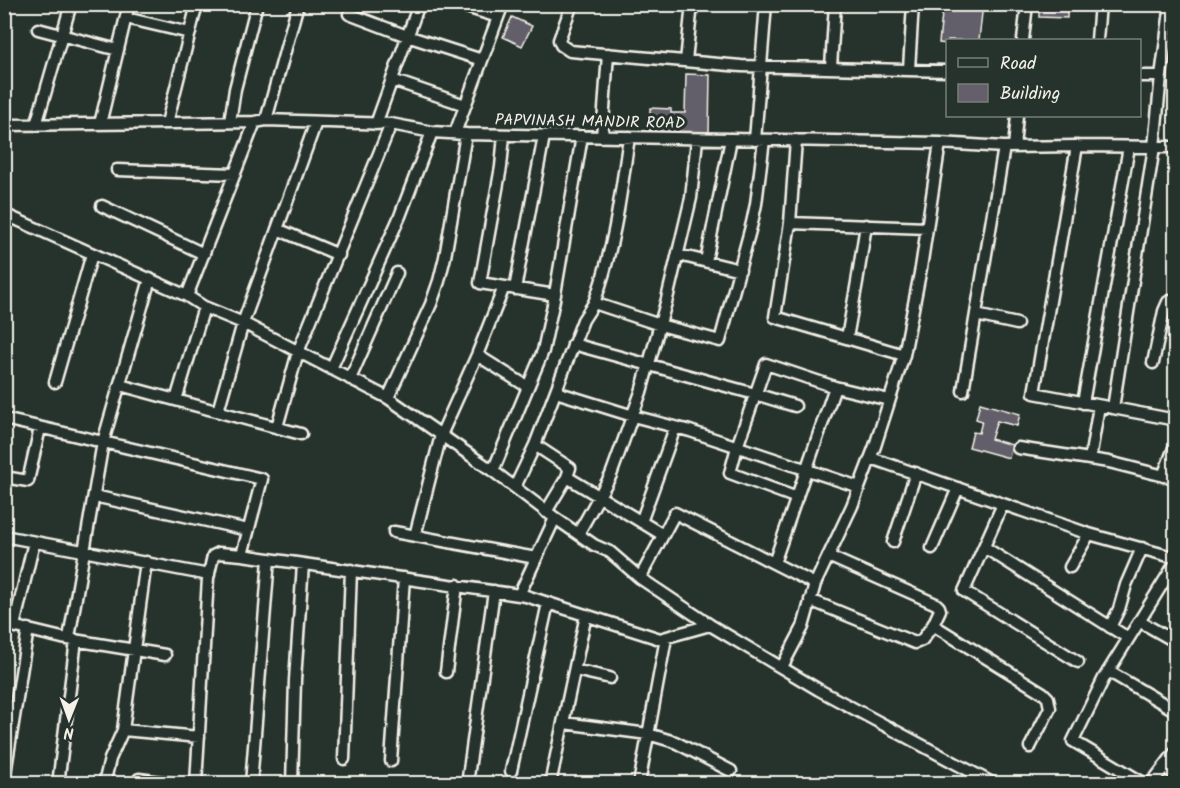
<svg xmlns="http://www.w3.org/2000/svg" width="1180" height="788" font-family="Kalam,sans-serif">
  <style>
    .building { fill: #645f6a; stroke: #f4f1e8; stroke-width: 1.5 }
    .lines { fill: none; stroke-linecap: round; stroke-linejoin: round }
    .minor-casing { stroke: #f4f1e8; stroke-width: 15 }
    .minor { stroke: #26332d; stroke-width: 10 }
    .labels { text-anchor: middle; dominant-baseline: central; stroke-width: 6; stroke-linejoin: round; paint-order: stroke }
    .street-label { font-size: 16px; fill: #f4f1e8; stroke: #26332d }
  </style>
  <rect width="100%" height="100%" fill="#26332d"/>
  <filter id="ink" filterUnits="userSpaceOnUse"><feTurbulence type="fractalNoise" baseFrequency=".0167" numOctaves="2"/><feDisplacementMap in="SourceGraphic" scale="12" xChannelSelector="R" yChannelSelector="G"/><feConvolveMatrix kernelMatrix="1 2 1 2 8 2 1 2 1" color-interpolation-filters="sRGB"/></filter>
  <g filter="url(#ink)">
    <path class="building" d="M943,4H983L979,40H948V44L939,43Z
      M1039,4H1067V18L1039,17Z
      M512,17L532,26L522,46L503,37Z
      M686,74L710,75L709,133L650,132V108L671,109V113H685Z
      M980,403L1020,414L1017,426L997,421L991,439L1012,445L1009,458L969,447L973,432L979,433L982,421L976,419Z"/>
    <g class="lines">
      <defs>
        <path id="minor" d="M457,4L498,17
          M572,4L559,40L561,45L570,51L741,66L948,71
          M4,7L5,4
          M349,14L407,36L482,60
          M126,18L190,33
          M38,29L118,50
          M1023,40L1027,4
          M1097,40L1100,4
          M686,61L692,4
          M831,67L835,4
          M909,69L913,4
          M1140,76H1161
          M392,80L465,105
          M266,120L298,4
          M230,122L235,89L257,4
          M167,123L197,4
          M100,124L129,4
          M376,124L419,4
          M4,125L255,122L266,120L391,124L432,132L466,134L940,143L1004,147L1077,146L1176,147
          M36,125L71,4
          M455,133L503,4
          M504,135L501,167L480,283L555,295
          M602,137L608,54
          M629,137C621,193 614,250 594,303L660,325L720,341L752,223L756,204L764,140
          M755,140L766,4
          M1077,146L1034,393L1176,420
          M1014,147L1017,116
          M117,170L235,174
          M102,206L204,254
          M4,214L187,296L204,307L243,323L388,398L493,471L555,518L594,545L610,552L640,578L710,625L819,690L994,784
          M790,223L796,140
          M277,229L339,255
          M679,255L740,270
          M706,261L731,139
          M515,289L544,136
          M187,296L255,122
          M976,315L1017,324
          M847,338L857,282L866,225
          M573,344L755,394L795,406
          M477,355L528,387
          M904,355L775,317L790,223L927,228
          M1153,363L1164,311L1168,302L1176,299
          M331,369L400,216L432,132
          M350,379L397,273
          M55,382L92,254
          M120,385L301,434
          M963,391L1004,147
          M556,392L633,416L690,431L859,487
          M388,398L431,304L439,281L445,257L466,134
          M176,400L204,307
          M1083,403L1129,147
          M1113,408L1154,147L1161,76L1171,4
          M218,411L243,323L316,122
          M4,419L262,479L242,555L526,596L660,639L710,625
          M277,427L298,352L391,124
          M535,445L570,468L567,477
          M1018,448L1109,462L1176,479
          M871,458L1089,534L1176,558
          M1090,459L1099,406
          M493,471L543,351L554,300L582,136
          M1163,476L1176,443
          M4,477L28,481L40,428
          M515,487L535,445L583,320L594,303
          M94,496L248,530
          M797,498L730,473L737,447L766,364L835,387L889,400
          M1003,504L964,591L1078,662
          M546,512L567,477L663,535
          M641,522L675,428
          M394,532L536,558
          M578,534L611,475L641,392L667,299L691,198L697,139
          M4,536L209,575
          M415,536L441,435L477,355L504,287
          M893,542L916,473
          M984,547L1128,638
          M932,548L958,488
          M774,563L835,387
          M1070,567L1089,534
          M640,578L675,513L815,584
          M519,595L555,518
          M810,600L915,643L922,640L933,625L940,610L939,607L936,604L828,556
          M1139,621L1176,642
          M4,624L62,638L165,655
          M933,625L1043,693L1048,698L1050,708L1030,747
          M14,626L34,542
          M1110,627L1119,609L1126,585L1142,548
          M69,638L103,442L150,279
          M782,667L803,627L815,584L852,506L875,446L904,355L921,268L940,143
          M575,670L610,678
          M1108,671L1176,711
          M446,672L457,585
          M564,723L648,734L675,742L731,771
          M123,730L199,737
          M344,759L351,570
          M391,761L404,578
          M1164,767L1176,775
          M511,771L548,603
          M139,779L179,784
          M4,780L28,629
          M58,784L76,640
          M104,784L110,759L123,730L146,562
          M196,784L208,578L213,556L219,553L242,555
          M251,784L269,559
          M292,784L295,680L303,564
          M467,784L494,591
          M550,784L586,615
          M639,784L666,638
          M1145,784L1073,741L1104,678L1176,562
          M1151,784L1176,751"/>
      </defs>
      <use href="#minor" class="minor-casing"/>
      <use href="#minor" class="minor"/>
    </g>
  </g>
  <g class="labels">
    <g class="street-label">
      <text transform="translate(590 122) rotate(1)">PAPVINASH MANDIR ROAD</text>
    </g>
  </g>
  <rect width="1180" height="788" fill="none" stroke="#26332d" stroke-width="24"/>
  <rect x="12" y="12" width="1156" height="764" fill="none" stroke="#f4f1e8" stroke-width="2" filter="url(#ink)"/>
  <rect x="946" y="39" width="195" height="78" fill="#26332d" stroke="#787f78" stroke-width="1.5"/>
  <rect x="958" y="58" width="30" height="9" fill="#26332d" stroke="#787f78" stroke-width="1.5"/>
  <text x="1000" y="69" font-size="18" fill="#f4f1e8">Road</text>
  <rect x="958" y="84" width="30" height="18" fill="#645f6a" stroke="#787f78" stroke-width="1.5"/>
  <text x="1000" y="99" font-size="18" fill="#f4f1e8">Building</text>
  <g transform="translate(69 719) rotate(181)" stroke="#26332d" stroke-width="4.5" paint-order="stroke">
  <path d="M0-4.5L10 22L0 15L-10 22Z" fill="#f4f1e8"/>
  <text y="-9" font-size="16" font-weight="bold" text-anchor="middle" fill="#f4f1e8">N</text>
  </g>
</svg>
